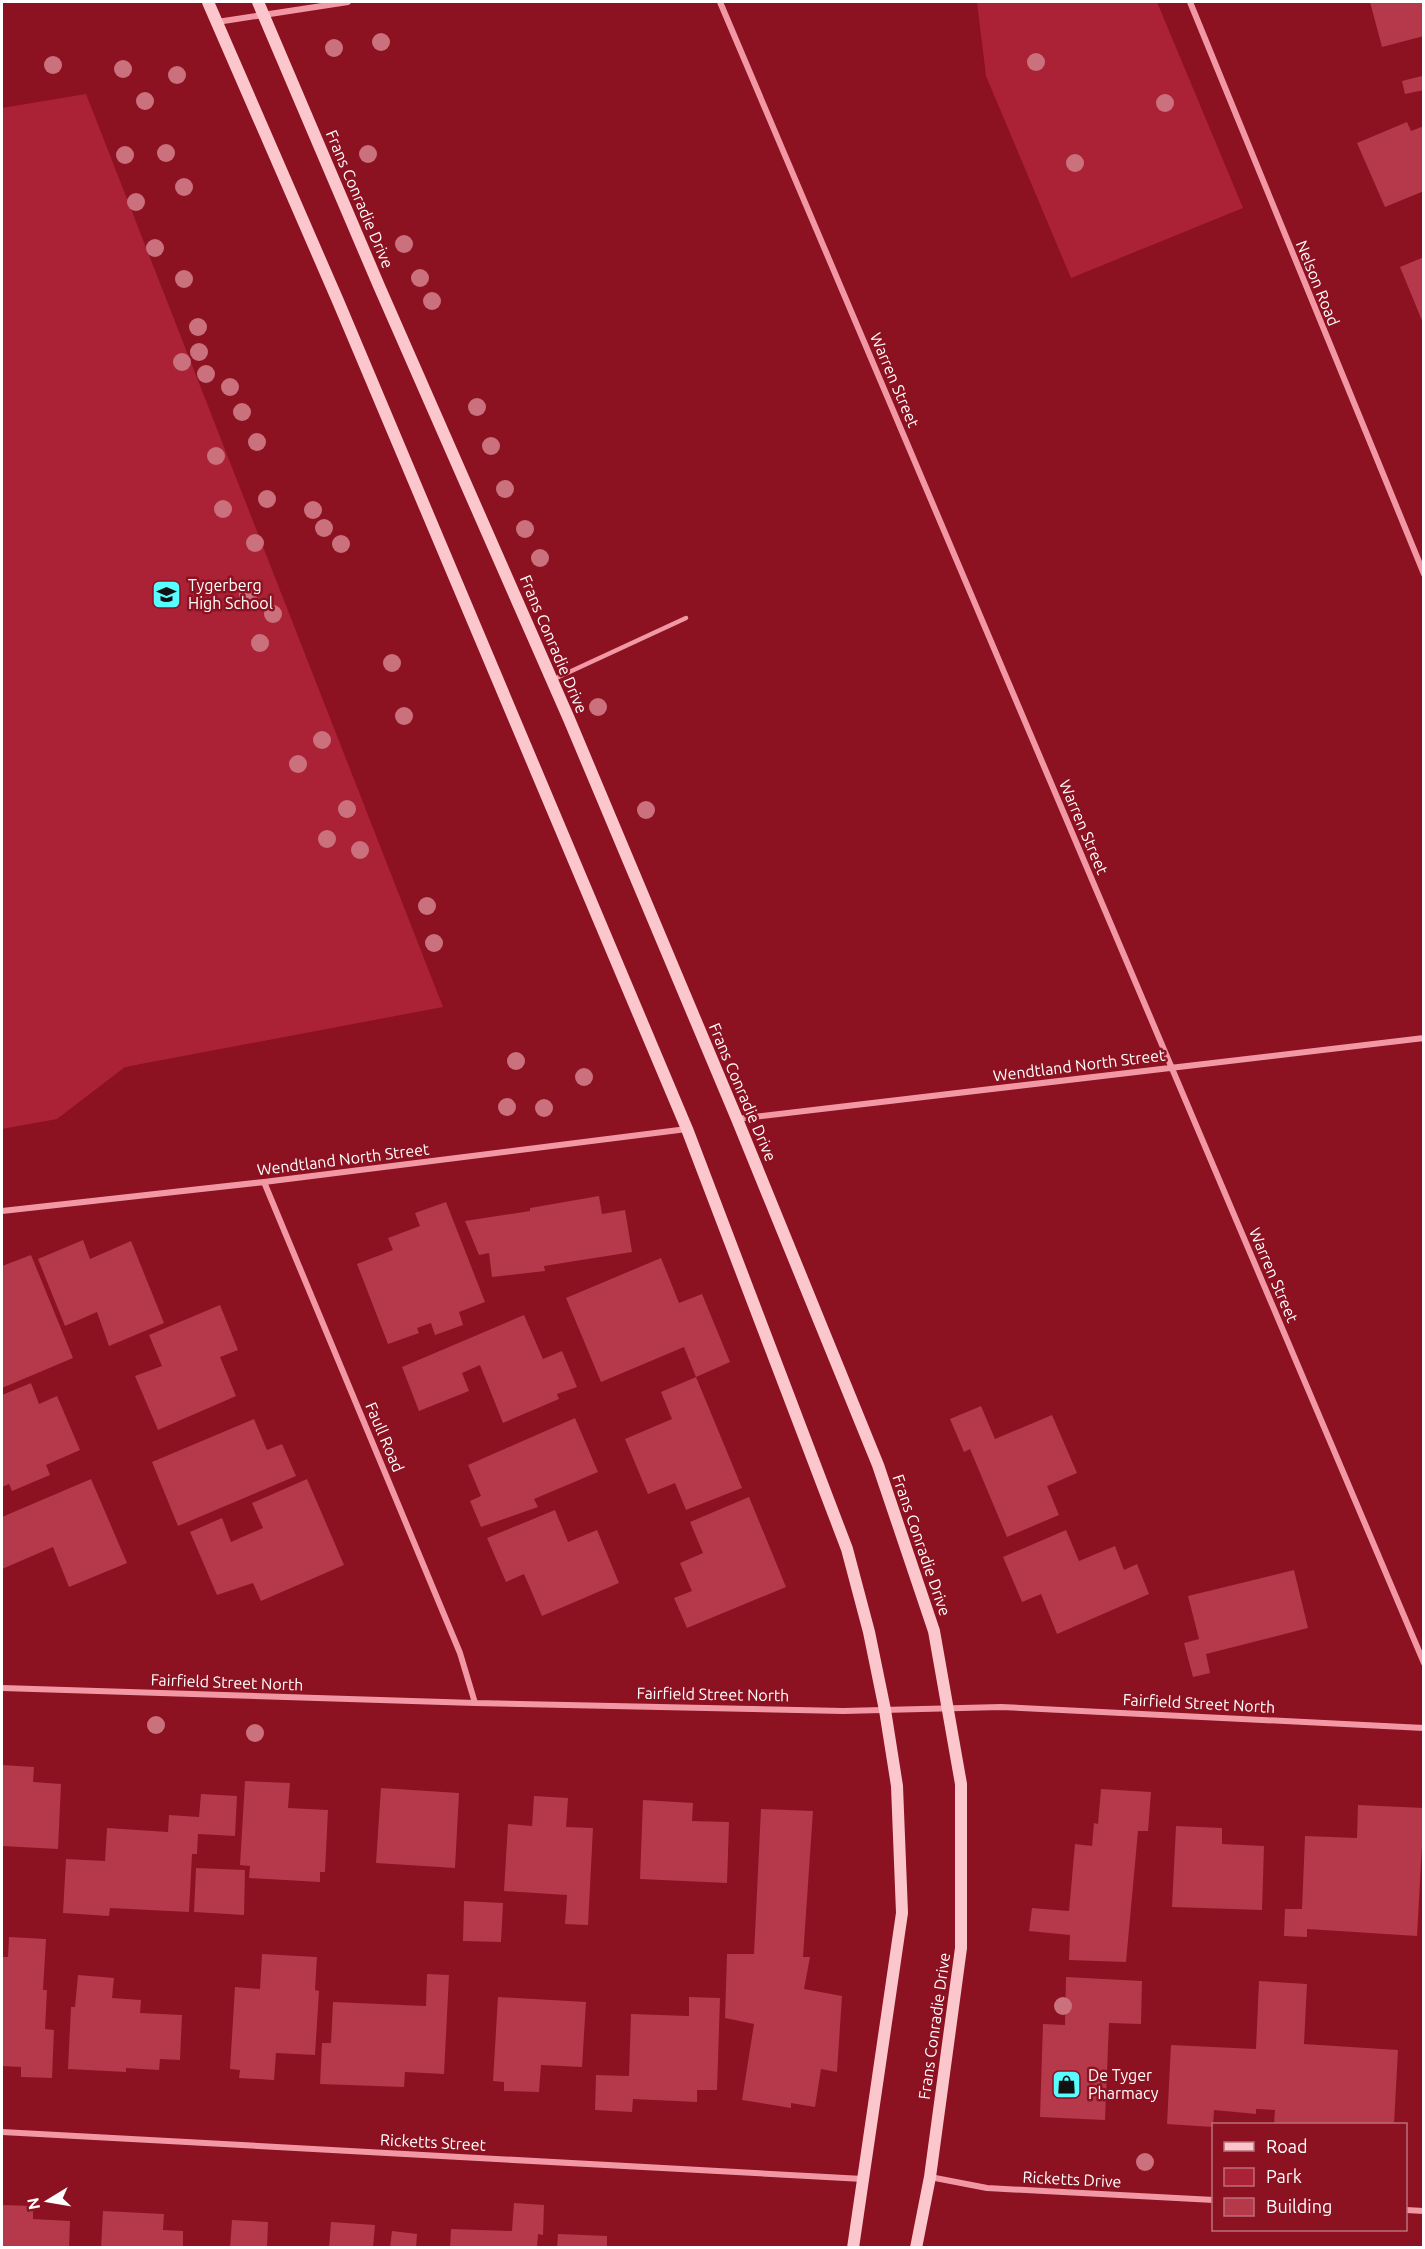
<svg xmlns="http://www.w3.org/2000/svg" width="1425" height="2249" font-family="Ubuntu,sans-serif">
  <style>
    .green { fill: #ab2236 }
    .building { fill: #b5394b }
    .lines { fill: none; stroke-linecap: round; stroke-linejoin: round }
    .lane { stroke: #f298a5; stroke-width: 4.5 }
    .street { stroke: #f298a5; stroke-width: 6 }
    .secondary { stroke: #fcc6cd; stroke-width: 12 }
    .tree { fill: #ca717d }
    .labels { text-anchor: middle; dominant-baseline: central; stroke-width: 5; stroke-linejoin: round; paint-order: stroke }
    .street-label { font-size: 16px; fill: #fff; stroke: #8c1121 }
    .poi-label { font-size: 16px; fill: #fff; stroke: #8c1121; text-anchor: start }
  </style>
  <rect width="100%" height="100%" fill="#8c1121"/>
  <path class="green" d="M977,2H1157L1243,208L1071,278L986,76Z
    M86,94L443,1007L125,1067L57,1119L2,1129V108Z"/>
  <path class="building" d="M1370,2H1424V36L1382,47Z
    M1422,76L1424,90L1405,94L1402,81Z
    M1407,122L1411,131L1424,126V191L1385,207L1357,143Z
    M1424,257V323H1423L1400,267Z
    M599,1196L602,1214L625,1210L632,1252L544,1266L545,1271L492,1277L489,1253L479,1255L465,1221L530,1211V1208Z
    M446,1202L485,1302L459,1312L463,1325L435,1335L431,1323L417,1328L419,1333L388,1344L357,1264L393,1250L388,1238L420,1226L415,1213Z
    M83,1240L90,1259L131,1241L164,1323L109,1346L97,1312L65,1326L38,1259Z
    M31,1255L73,1358L2,1388V1266Z
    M661,1258L679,1303L702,1294L730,1362L696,1377L684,1347L601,1382L566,1298Z
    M220,1305L238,1350L220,1357L236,1396L158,1430L135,1376L162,1366L149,1335Z
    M524,1315L543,1359L562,1351L577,1387L557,1394L559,1399L503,1423L480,1365L462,1373L469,1391L419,1411L402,1367Z
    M696,1377L742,1488L686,1510L675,1483L648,1494L625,1439L672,1419L661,1392Z
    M31,1383L39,1404L57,1396L80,1450L46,1465L50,1475L12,1491L9,1484L2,1487V1395Z
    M981,1406L995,1439L1052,1415L1077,1473L1047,1486L1059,1515L1007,1537L970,1449L964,1452L950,1419Z
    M575,1418L598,1472L534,1499L538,1507L481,1527L470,1501L481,1496L468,1465Z
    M254,1419L267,1450L282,1444L296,1476L178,1526L152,1462Z
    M91,1479L127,1563L69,1587L53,1547L2,1569V1517Z
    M307,1479L344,1565L261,1601L253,1583L217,1595L190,1532L222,1518L231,1542L263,1528L252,1503Z
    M749,1497L786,1587L687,1628L674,1598L692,1591L680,1563L703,1553L690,1522Z
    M555,1510L568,1542L597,1530L619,1583L542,1616L524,1574L506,1582L487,1538Z
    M1066,1530L1079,1561L1115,1546L1124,1570L1137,1564L1149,1594L1057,1634L1041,1594L1022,1602L1003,1557Z
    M1294,1570L1308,1628L1206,1654L1210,1673L1193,1677L1184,1643L1199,1639L1188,1596Z
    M2,1765L34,1767L33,1782L61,1784L58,1849L2,1846Z
    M245,1781L290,1783L288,1808L328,1810L325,1872H320V1882L249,1878L250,1866L240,1865Z
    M381,1788L459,1793L455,1868L376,1863Z
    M1101,1789L1151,1792L1148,1831H1138L1126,1962L1069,1960L1070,1935L1029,1931L1032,1908L1069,1911L1075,1844L1092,1846L1094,1823L1098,1824Z
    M201,1794L237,1796L235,1836L198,1834L197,1854H192L189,1912L110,1908L109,1916L63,1913L66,1859L105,1861L107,1828L168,1832L169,1815L199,1817Z
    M534,1796L568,1798L566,1827L593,1828L588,1925L565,1924L567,1895L504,1891L508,1824L532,1826Z
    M643,1800L693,1803L692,1821L729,1822L727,1883L640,1879Z
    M1358,1805L1424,1808L1417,1936L1307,1929V1937L1284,1936L1285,1909H1302L1305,1836L1357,1838Z
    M761,1809L813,1811L803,1957H810L804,1989L842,1996L837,2072L821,2069L815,2107L791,2103V2108L742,2100L754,2024L725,2018L727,1954H754Z
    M1176,1826L1222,1828V1844L1264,1846L1262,1910L1172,1907Z
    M196,1868L245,1870L244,1915L194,1912Z
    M464,1901L503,1903L501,1942L463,1941Z
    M9,1937L46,1939L43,1990H47L45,2029L54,2030L52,2078L21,2077V2067L2,2066V1957H8Z
    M262,1954L317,1957L315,1990L319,1991L315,2055L276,2053L274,2080L239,2078L240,2070L230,2069L235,1987L260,1989Z
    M427,1974L449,1975L444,2074L405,2072L404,2087L320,2084L322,2043H331L333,2002L426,2006Z
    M78,1975L114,1978L112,1998L141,2000L140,2013L182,2015L180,2060L160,2059L159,2070L126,2068V2072L68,2069L71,2007H75Z
    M1066,1977L1142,1981L1141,2024L1109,2023L1105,2120L1040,2117L1043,2024L1065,2025Z
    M1259,1981L1307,1984L1304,2044L1398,2050L1394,2124H1274L1275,2110L1256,2109V2114L1214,2110L1213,2127L1167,2124L1171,2045L1256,2049Z
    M498,1997L586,2002L582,2067L541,2065L539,2092L504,2091V2082L493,2081Z
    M689,1997L720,1998L717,2090H697V2102L633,2099L632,2112L595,2110L596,2075L629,2076L631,2014L689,2016Z
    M514,2203L544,2205L543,2235L538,2234L537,2248H450L451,2229L512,2231Z
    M2,2205L33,2206V2219L70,2221L69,2248H2Z
    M103,2211L164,2214L163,2230L183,2231V2248H101Z
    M232,2220L268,2222L267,2248H230Z
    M331,2222L375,2225L373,2248H329Z
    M392,2231L417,2234L416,2248H390Z
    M558,2234L607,2236V2248H557Z"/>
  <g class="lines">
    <path class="lane" d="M552,680L686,618"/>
    <path class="street" d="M720,2L1424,1663
      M1190,2L1424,574
      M217,22L348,2
      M737,1119L1424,1038
      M264,1182L460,1653L475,1703
      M2,1211L264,1182L687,1129
      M2,1688L475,1703L843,1711L1001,1707L1424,1728
      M2,2132L863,2179
      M930,2177L987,2188L1214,2200
      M1406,2210L1424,2211"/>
    <path class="secondary" d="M208,2L338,301L687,1129L847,1549L869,1632L885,1710L897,1786L902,1913L853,2248
      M258,2L379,286L569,719L737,1119L878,1465L934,1631L961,1784V1948L930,2177L916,2248"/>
  </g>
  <g class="tree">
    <circle cx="381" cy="42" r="9"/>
    <circle cx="334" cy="48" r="9"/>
    <circle cx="1036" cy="62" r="9"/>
    <circle cx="53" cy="65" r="9"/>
    <circle cx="123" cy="69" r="9"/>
    <circle cx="177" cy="75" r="9"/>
    <circle cx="145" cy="101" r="9"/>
    <circle cx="1165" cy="103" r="9"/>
    <circle cx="166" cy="153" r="9"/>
    <circle cx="368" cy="154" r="9"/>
    <circle cx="125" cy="155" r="9"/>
    <circle cx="1075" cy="163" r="9"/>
    <circle cx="184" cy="187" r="9"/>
    <circle cx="136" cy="202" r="9"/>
    <circle cx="404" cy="244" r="9"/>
    <circle cx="155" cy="248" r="9"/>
    <circle cx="420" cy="278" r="9"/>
    <circle cx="184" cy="279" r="9"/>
    <circle cx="432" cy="301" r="9"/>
    <circle cx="198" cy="327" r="9"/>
    <circle cx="199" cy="352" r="9"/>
    <circle cx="182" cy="362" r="9"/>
    <circle cx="206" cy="374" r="9"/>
    <circle cx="230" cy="387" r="9"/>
    <circle cx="477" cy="407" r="9"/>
    <circle cx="242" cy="412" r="9"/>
    <circle cx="257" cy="442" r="9"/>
    <circle cx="491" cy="446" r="9"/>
    <circle cx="216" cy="456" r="9"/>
    <circle cx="505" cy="489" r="9"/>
    <circle cx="267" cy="499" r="9"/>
    <circle cx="223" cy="509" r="9"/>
    <circle cx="313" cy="510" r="9"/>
    <circle cx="324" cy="528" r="9"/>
    <circle cx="525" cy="529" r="9"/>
    <circle cx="255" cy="543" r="9"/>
    <circle cx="341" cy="544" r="9"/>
    <circle cx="540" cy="558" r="9"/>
    <circle cx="248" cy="595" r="9"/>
    <circle cx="273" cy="614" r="9"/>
    <circle cx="260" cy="643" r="9"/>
    <circle cx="392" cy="663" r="9"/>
    <circle cx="598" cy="707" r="9"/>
    <circle cx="404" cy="716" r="9"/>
    <circle cx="322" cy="740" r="9"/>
    <circle cx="298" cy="764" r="9"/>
    <circle cx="347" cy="809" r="9"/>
    <circle cx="646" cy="810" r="9"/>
    <circle cx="327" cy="839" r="9"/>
    <circle cx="360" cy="850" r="9"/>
    <circle cx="427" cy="906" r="9"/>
    <circle cx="434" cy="943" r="9"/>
    <circle cx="516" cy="1061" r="9"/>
    <circle cx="584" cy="1077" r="9"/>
    <circle cx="507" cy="1107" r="9"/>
    <circle cx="544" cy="1108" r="9"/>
    <circle cx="156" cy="1725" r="9"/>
    <circle cx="255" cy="1733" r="9"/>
    <circle cx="1063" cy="2006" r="9"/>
    <circle cx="1145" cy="2162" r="9"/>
  </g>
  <defs>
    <symbol id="school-square" viewBox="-11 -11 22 22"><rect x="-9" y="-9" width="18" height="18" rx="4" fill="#58fdff" stroke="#8c1121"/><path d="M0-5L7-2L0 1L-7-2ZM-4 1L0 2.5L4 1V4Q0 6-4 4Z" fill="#111"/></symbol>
    <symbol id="shop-square" viewBox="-11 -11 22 22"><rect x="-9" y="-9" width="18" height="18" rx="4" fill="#58fdff" stroke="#8c1121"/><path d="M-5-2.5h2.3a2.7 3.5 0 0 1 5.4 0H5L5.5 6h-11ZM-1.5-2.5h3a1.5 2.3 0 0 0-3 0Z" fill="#111"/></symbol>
  </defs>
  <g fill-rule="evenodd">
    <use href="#school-square" x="150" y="578" width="33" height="33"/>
    <use href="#shop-square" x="1050" y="2068" width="33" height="33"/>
  </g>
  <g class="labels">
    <g class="street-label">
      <text transform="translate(360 199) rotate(67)">Frans Conradie Drive</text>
      <text transform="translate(1318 283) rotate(68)">Nelson Road</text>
      <text transform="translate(895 380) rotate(67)">Warren Street</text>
      <text transform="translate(554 644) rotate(67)">Frans Conradie Drive</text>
      <text transform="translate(1084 827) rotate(67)">Warren Street</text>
      <text transform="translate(1079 1065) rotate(-7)">Wendtland North Street</text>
      <text transform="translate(743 1092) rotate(67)">Frans Conradie Drive</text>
      <text transform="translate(343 1159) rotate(-7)">Wendtland North Street</text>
      <text transform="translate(1274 1275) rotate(67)">Warren Street</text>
      <text transform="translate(385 1437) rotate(67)">Faull Road</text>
      <text transform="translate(922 1545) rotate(71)">Frans Conradie Drive</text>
      <text transform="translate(227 1682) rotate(2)">Fairfield Street North</text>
      <text transform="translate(713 1694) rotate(1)">Fairfield Street North</text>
      <text transform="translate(1199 1703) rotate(3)">Fairfield Street North</text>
      <text transform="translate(934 2026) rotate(-82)">Frans Conradie Drive</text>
      <text transform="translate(433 2142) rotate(3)">Ricketts Street</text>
      <text transform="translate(1072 2179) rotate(3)">Ricketts Drive</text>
    </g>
    <g class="poi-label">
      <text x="188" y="585">Tygerberg<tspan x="188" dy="18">High School</tspan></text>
      <text x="1088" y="2075">De Tyger<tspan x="1088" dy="18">Pharmacy</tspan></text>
    </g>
  </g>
  <rect width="1425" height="2249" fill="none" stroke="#ffffff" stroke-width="6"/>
  <rect x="1212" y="2123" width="195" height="108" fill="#8c1121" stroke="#ba707a" stroke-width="1.5"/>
  <rect x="1224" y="2142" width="30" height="9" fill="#fcc6cd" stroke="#ba707a" stroke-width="1.5"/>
  <text x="1266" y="2153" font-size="18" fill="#ffffff">Road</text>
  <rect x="1224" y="2168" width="30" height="18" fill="#ab2236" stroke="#ba707a" stroke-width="1.5"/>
  <text x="1266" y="2183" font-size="18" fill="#ffffff">Park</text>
  <rect x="1224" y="2198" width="30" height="18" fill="#b5394b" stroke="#ba707a" stroke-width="1.5"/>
  <text x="1266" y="2213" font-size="18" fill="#ffffff">Building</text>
  <g transform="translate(48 2201) rotate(259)" stroke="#8c1121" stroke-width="4.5" paint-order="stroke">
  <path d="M0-4.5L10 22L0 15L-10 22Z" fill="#ffffff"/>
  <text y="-9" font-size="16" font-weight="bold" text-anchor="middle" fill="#ffffff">N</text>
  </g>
</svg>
